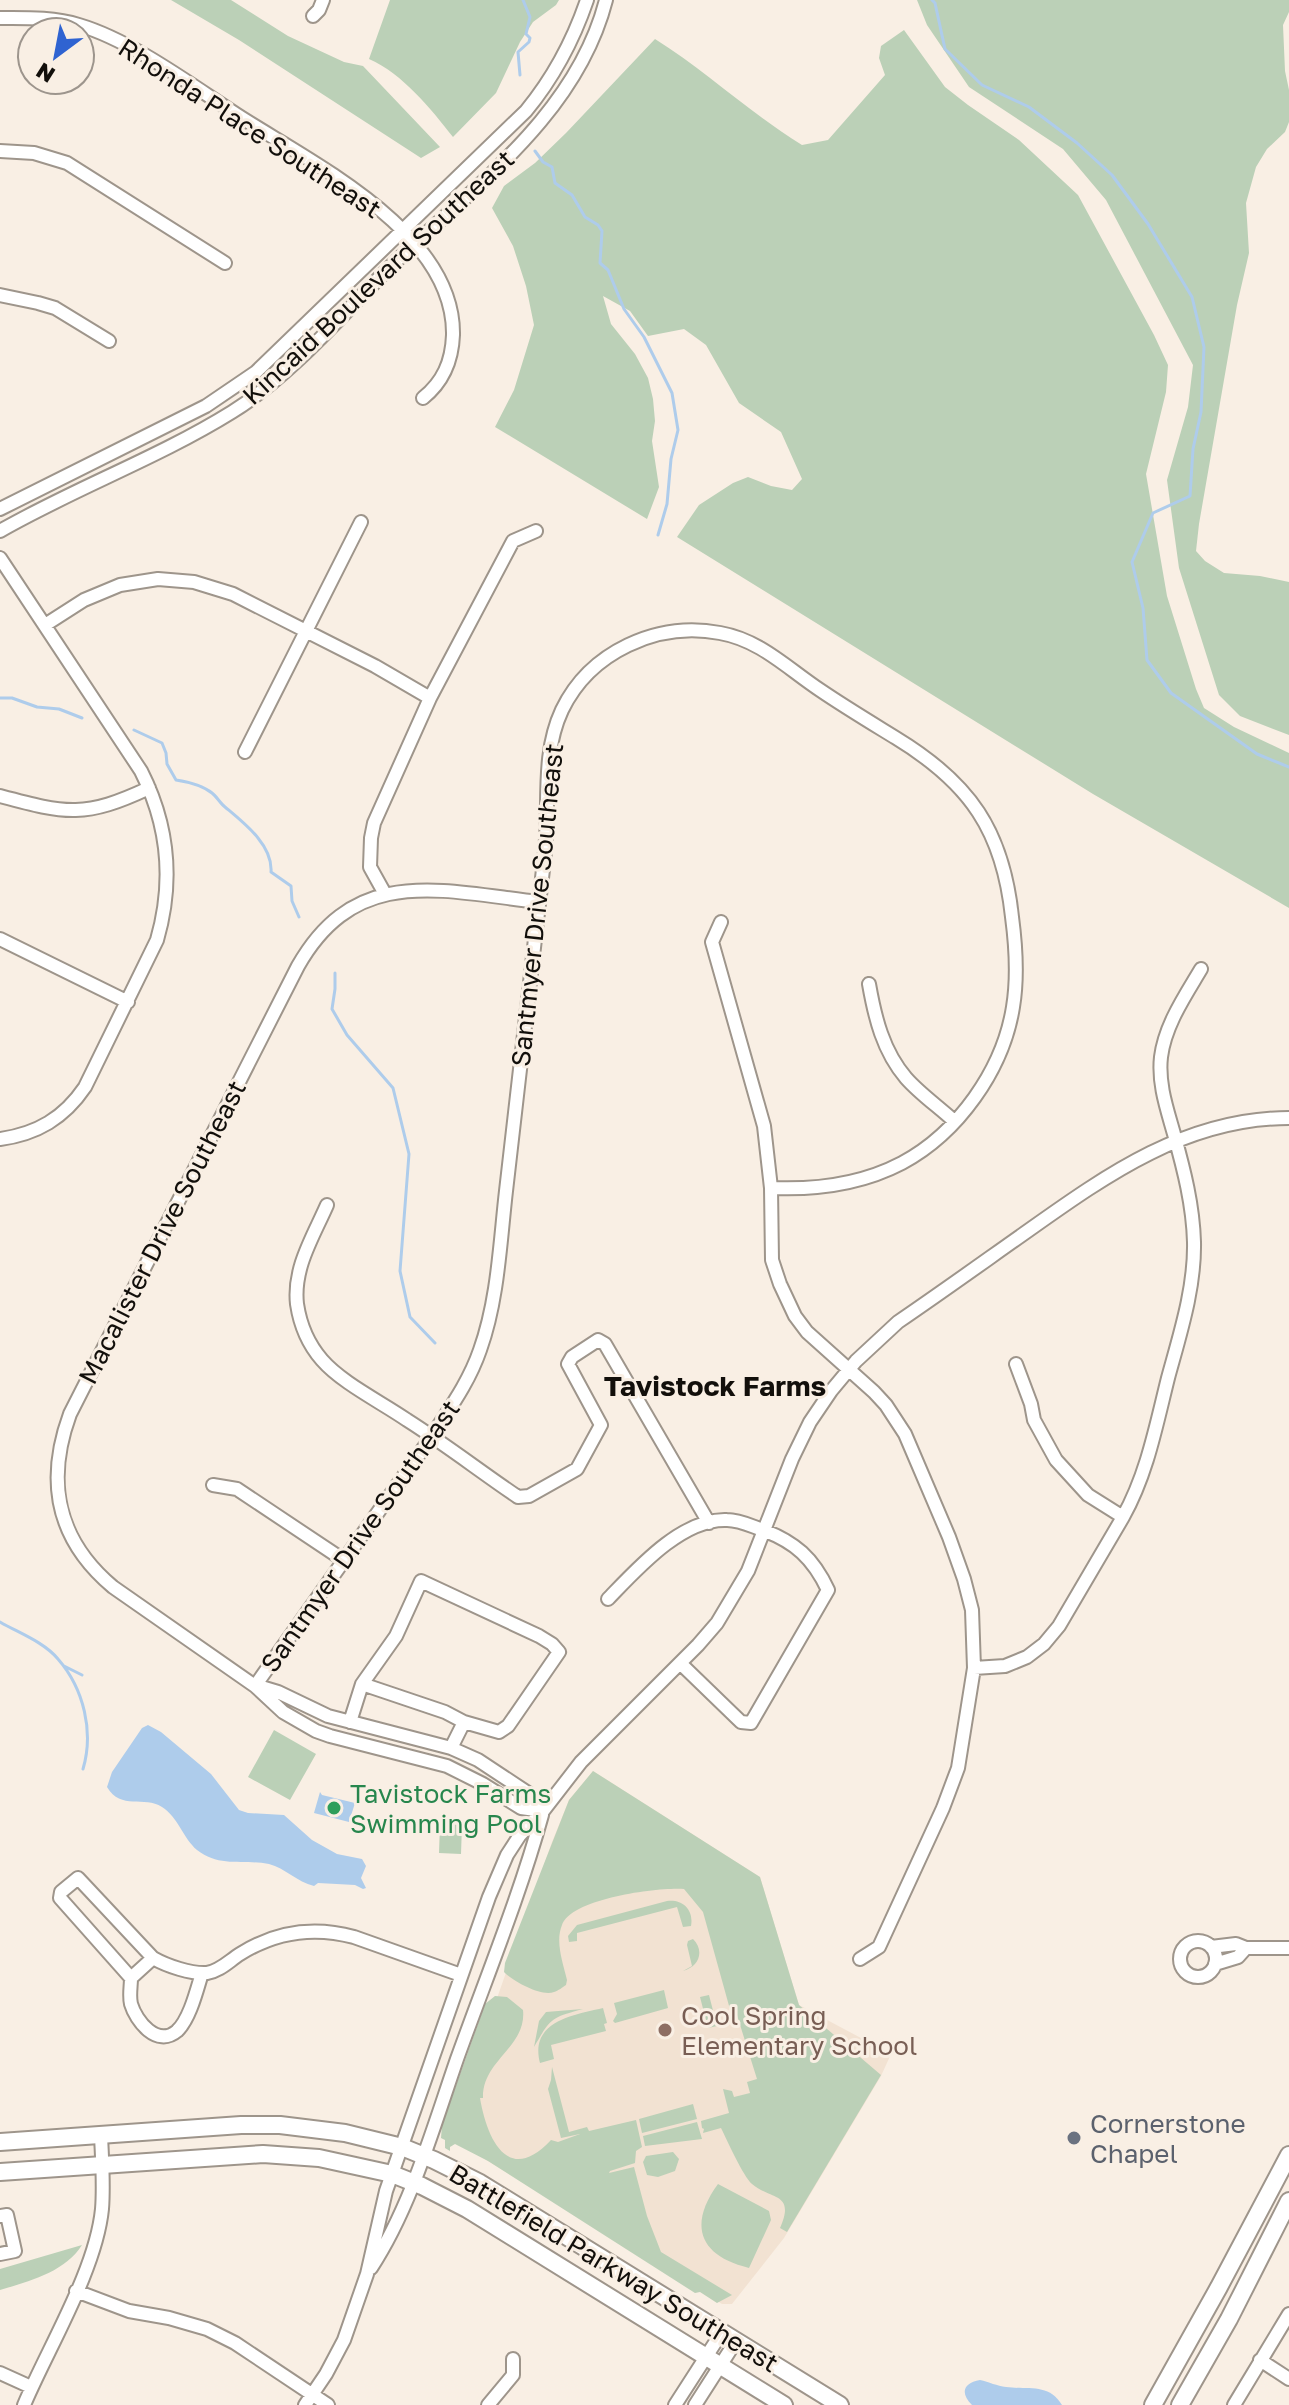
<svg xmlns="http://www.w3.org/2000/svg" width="1289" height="2405" font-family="'Golos Text',sans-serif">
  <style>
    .built { fill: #f2e2d2 }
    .green { fill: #bbd0b7 }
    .water { fill: #aecceb }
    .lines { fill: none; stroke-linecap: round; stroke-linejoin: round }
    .stream { stroke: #aecceb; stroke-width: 3 }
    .minor-casing { stroke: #9e958b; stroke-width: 16 }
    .major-casing { stroke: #9e958b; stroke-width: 20 }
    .minor { stroke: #fff; stroke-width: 12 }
    .major { stroke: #fff; stroke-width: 16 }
    .leisure-dot { fill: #2e9e5b; stroke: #f9efe4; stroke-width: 3 }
    .education-dot { fill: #8d6e63; stroke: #f9efe4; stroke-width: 3 }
    .worship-dot { fill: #6b7280; stroke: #f9efe4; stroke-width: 3 }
    .labels { text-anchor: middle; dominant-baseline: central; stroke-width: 6; stroke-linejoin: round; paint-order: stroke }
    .street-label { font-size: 26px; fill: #120f0b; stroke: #f9efe4 }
    .leisure-label { font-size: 26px; fill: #27864d; stroke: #f9efe4; text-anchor: start }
    .education-label { font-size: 26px; fill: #785e54; stroke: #f9efe4; text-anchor: start }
    .worship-label { font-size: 26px; fill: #5b616d; stroke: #f9efe4; text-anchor: start }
    .neighbourhood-label { font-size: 28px; font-weight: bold; fill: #120f0b; stroke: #f9efe4 }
  </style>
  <rect width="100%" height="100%" fill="#f9efe4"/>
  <path class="built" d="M593,1771L760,1877L799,2005L891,2054L881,2076L784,2238L732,2304H722L452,2139L465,2089L552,1842L569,1800Z"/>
  <path class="green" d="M171,0H231L288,36L344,62L363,66L440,147L421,158L239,40Z
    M390,0H559L556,5L533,22L520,42L496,93L453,137C431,109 403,74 369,59Z
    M917,0H1289V12L1283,25L1285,71L1289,90V122L1285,132L1267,149L1256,167L1246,203L1249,253L1237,305L1199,524L1196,551L1205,561L1224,573L1260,576L1289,582V735L1240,716L1219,695L1179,568L1167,480L1188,407L1193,365L1106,200L1063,149L969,87L927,25Z
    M904,30L945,87L968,105L1019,140L1078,195L1154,335L1168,365L1166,392L1146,474L1167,596L1196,689L1204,708L1234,727L1289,753V908L1093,794L677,537L699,505L733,483L748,477L771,486L792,490L802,479L781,432L739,403L706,345L684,329L648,336L630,311L603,296L611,324L635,354L648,378L653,399L655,421L652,441L659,487L647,519L495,427L514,390L534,325L526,286L513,246L492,208L504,186L535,163L566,133L655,39C706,71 750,113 802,145L828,140L885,75L879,58L881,46Z
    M274,1730L316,1754L290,1800L248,1777Z
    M593,1771L760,1877L799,2005L881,2075L787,2232L780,2228C796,2192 770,2200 752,2184C743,2176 727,2140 721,2128L703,2133L704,2129L702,2128L701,2121L729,2113L723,2089L732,2091L734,2097L750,2093L747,2082L757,2079L736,2012L731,2013L703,1912L684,1889C659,1887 572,1898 562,1925C555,1942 563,1963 567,1980L566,1985C563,1987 558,1991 554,1992C541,1997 513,1981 504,1972L505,1963L569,1800Z
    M440,1824L462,1825L461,1854L439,1853Z
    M667,1901C683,1899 694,1910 691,1926L683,1927L677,1907L577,1933V1941L569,1942L568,1936L577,1925Z
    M693,1939C705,1951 699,1967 683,1971L692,1966L687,1945L688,1941Z
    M664,1990L668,2008L615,2023L613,2021L617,2014L614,2003Z
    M709,1995L717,2026L708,2028L700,1997Z
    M495,1996L507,1997L523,2010C527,2047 482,2060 483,2098H480C487,2139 508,2186 551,2140L558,2142L580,2134L561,2138L548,2089L551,2080L552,2067L569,2132L587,2127L589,2131L636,2120L642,2147L636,2151L635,2163L610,2171L609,2173L634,2167L647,2216L661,2252L732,2295L717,2303L700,2292L695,2293L488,2161L455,2144L450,2147V2151L445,2148V2140L441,2138L442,2125L485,2004Z
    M603,2008L607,2023L604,2024L606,2031L551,2045L554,2059L540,2063C529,2021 574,2015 603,2008Z
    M583,2009C550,2018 551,2018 534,2047L539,2021L546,2012Z
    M693,2104L697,2119L642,2133L639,2119Z
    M697,2122L702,2139L645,2146L643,2136Z
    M673,2152L679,2159L675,2171L658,2177L647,2175L643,2162L646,2156Z
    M718,2184L769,2211L771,2220L749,2268C699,2256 688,2225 718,2184Z
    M82,2245C65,2272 30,2281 0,2290V2269Z"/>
  <path class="water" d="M148,1725L161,1732L211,1774L239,1810L248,1813L284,1815L312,1840L337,1854L362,1859L366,1866L361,1878L366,1888L363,1889L355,1885L318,1883L314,1886C297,1882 285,1868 269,1864C244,1859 220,1868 197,1850C183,1838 178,1817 162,1807C144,1795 121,1811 107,1787L112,1772L142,1728Z
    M320,1792L322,1795L355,1803L349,1822L314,1813Z
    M980,2380C989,2382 997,2386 1006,2387C1028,2390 1049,2383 1062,2405H972C960,2393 963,2383 980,2380Z"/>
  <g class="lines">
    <path class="stream" d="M932,0L935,3L945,49L982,85L1029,107L1077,143L1112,175L1148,224L1192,297L1204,347L1201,412L1193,449L1190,496L1153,513L1132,562L1143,608L1147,660L1171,693L1257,754L1289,767
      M520,75L518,52L529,42L530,38L526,34L530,17L523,0
      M535,151L543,162L552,167L555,183L572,195L585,217L598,225L602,231L600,263L608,270L624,309L644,337L672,393L678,430L671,459L667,504L658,535
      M0,698H12L37,707L59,709L82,718
      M134,730L162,743L166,753L167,764L176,780C189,782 202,785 212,793C217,797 220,803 225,807C244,823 273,845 271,872L291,886L292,901L299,917
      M335,973V989L332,1009L347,1035L393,1088L409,1154L400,1271L410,1317L435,1343
      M0,1622C19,1633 44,1642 58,1659C84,1689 94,1732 83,1769
      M64,1666L82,1675"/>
    <defs>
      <path id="minor" d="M313,16L319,10L323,0
        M0,18C25,18 54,17 79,25C133,41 194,87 242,118C316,165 455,234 453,335C452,362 443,382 423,398
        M0,151L34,153L67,163L225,263
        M0,295L38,303L55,308L109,341
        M0,509L206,406L256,372L526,111C554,77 573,41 587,0
        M0,531C75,488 158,458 232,412C291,375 339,318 388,269C470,189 576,117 606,0
        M0,558L141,771C169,826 174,881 157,940L85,1087C64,1118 37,1134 0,1139
        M45,625L84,600L120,585L158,579L194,582L233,594L375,666L430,698
        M245,752L361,522
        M0,796C67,814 85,818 149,788
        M385,894L370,867L371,838L374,823L430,698L513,541L536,531
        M539,902C441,891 356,864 298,966L70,1414C45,1482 57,1540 113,1587L255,1686L283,1712L316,1731L330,1736L447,1766L483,1784L521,1808L543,1811
        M721,922L712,942L764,1126L771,1188L772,1260L780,1284L795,1316L807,1332L874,1392L886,1405L905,1434L949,1537L964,1579L972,1610L974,1668L958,1768L943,1808L879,1947L860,1959
        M0,939L128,1002
        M869,984C875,1018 883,1051 906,1078C920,1094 939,1107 954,1121
        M327,1205C313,1237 293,1268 297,1304C300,1324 308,1344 322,1360C342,1383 381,1402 407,1420C445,1444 481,1472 518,1497L529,1496L577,1469L601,1425L568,1364L572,1357L598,1340L605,1344L709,1523
        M1016,1364L1031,1404L1034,1420L1056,1460L1088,1495L1123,1517
        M213,1485L237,1489L345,1561
        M608,1599C637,1569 682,1518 727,1520C740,1520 751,1526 763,1530C795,1542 813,1558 828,1590L751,1723L741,1722L680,1663
        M974,1668L1005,1666L1027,1657L1044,1644L1059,1626L1123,1517C1147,1474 1156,1426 1168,1378C1180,1334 1195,1288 1194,1242C1193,1205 1184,1170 1174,1134C1167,1109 1158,1084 1161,1057C1165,1025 1185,996 1201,969
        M255,1686L432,1436C450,1408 469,1382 480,1350C498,1300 500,1243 506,1191C520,1078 531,965 545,852C550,804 541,755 562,710C590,652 657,621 720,633C760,640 787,668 820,690C845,707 870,722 896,738C970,783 1003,831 1012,917C1016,947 1018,977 1013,1007C1003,1070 958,1133 902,1163C862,1184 816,1190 771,1188
        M258,1686L278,1692L328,1716L451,1748L478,1760L531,1795L543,1811
        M350,1722L362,1684L396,1636L421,1581L539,1636L552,1644L559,1652L508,1726L499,1732L464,1722L445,1712L362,1684
        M451,1748L464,1722
        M1180 1959a18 18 0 1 1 36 0a18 18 0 1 1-36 0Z
        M1211,1947L1236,1944L1246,1948H1289
        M153,1958L78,1878L61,1892L60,1898L131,1978C131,1986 129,1996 131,2004C136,2021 157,2048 177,2031C190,2019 197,1989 202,1973
        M1215,1964L1238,1957L1246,1948
        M131,1978L153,1958C167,1966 191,1974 207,1973C220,1971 229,1961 240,1954C275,1932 313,1926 354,1937L461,1975
        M0,2216L7,2215L15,2251L0,2254
        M371,2268C411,2207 433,2128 457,2059C486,1978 519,1898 542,1815
        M76,2291L129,2311L169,2318L207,2329L235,2343L328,2405
        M1260,2360L1289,2379
        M0,2373L31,2387
        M24,2405C48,2348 96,2270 102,2209C104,2185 102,2159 101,2135
        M305,2405L326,2374L344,2340L367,2274L386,2191L489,1897L507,1855L520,1835L543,1811L581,1762L698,1645L717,1623L748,1571L792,1459L810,1422L831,1391L856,1361L898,1322C942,1292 985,1261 1029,1230C1108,1174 1187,1118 1289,1118
        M488,2405L513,2375V2359
        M675,2405L722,2332
        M695,2405L736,2341
        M1234,2405L1289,2314"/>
      <path id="major" d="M0,2142L241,2125H280L345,2133L402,2147L434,2160L480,2183L840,2405
        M0,2172L263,2154L319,2158L392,2174L422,2186L467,2209L784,2405
        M1153,2405L1219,2287L1289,2155
        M1180,2405L1229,2319L1289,2201"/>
    </defs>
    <use href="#minor" class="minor-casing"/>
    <use href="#major" class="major-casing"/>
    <use href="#minor" class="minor"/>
    <use href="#major" class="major"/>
  </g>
  <circle class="leisure-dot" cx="334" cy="1808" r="8"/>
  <circle class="education-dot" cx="665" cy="2030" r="8"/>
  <circle class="worship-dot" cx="1074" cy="2138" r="8"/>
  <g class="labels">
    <g class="street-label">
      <text transform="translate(250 128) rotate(33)">Rhonda Place Southeast</text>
      <text transform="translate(378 277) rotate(-43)">Kincaid Boulevard Southeast</text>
      <text transform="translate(537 905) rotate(-84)">Santmyer Drive Southeast</text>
      <text transform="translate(162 1232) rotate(-63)">Macalister Drive Southeast</text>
      <text transform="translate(360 1536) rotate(-55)">Santmyer Drive Southeast</text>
      <text transform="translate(614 2268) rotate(31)">Battlefield Parkway Southeast</text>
    </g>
    <g class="leisure-label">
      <text x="350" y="1793">Tavistock Farms<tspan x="350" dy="30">Swimming Pool</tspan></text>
    </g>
    <g class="education-label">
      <text x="681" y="2015">Cool Spring<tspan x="681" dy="30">Elementary School</tspan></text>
    </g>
    <g class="worship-label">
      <text x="1090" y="2123">Cornerstone<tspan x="1090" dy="30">Chapel</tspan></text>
    </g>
    <g class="neighbourhood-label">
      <text x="715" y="1385">Tavistock Farms</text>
    </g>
  </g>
  <g transform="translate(56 56) rotate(212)"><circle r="38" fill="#f9efe4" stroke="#9d958d" stroke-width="2"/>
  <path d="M0-6L14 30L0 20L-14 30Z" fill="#2f63d1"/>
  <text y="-12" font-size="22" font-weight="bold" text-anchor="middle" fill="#120f0b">N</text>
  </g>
</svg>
